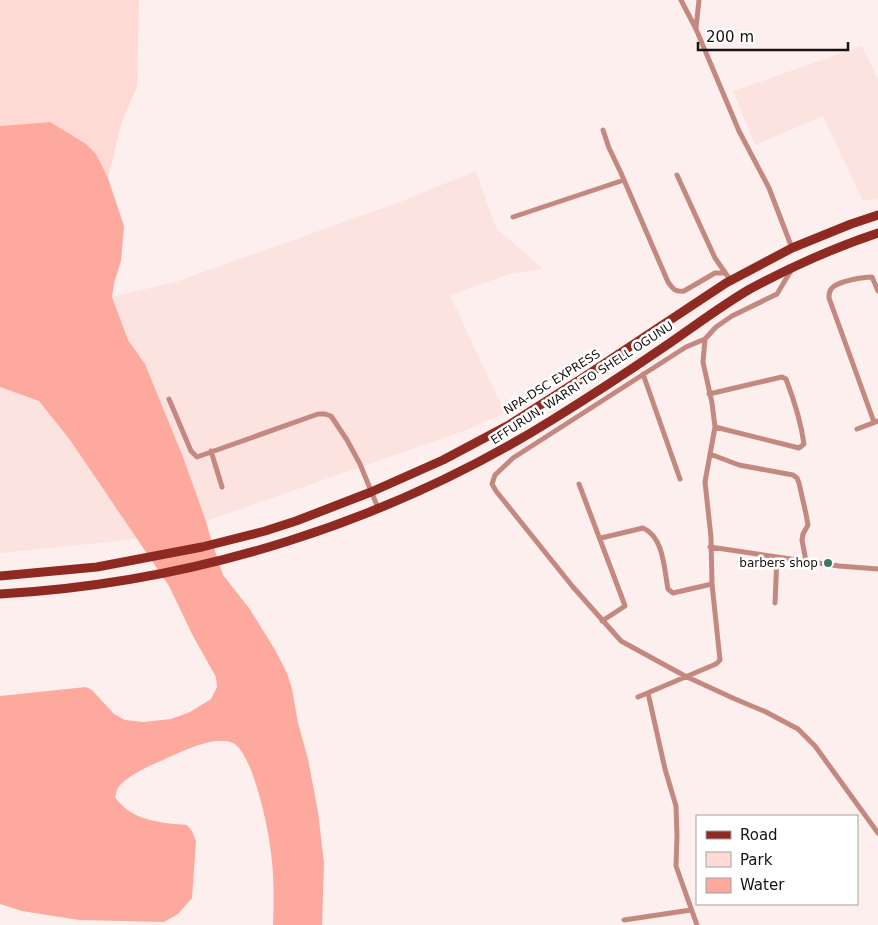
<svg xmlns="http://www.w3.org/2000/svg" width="878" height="925" font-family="'DejaVu Sans',sans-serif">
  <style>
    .built { fill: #fce3df }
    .green { fill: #ffdad5 }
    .water { fill: #fda99e }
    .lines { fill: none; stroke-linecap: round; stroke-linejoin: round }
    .street { stroke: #c38981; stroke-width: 5 }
    .primary { stroke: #8f2a23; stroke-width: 9 }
    .poi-dot { fill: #3a7864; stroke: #fff; stroke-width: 2 }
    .labels { text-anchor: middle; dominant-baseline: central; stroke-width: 5; stroke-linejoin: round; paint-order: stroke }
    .street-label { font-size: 12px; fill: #181110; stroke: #fff }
    .poi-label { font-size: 12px; fill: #181110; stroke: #fff; text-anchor: end }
  </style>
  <rect width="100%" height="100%" fill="#fdefed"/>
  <path class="built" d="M862,46L878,79V198L863,201L823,116L755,145L733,91Z
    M476,171L496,228L543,269L510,274L450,295L505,413L466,430L206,521L183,457L145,364L128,340L112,297L175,282L397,203Z
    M0,387L39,401L70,440L138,539L0,553Z"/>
  <path class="green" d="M0,0H139L137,86L121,124L108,178L96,154L50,122L0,126Z"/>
  <path class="water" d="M50,122L86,144L96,154L108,178L124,226L121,261L114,283L112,297L128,340L145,364L183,457L206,521L210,536L223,575L249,608L274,648L287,673L292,689L298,723L308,759L318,812L324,863L322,925H273C274,901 274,876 271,853C269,831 253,753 233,743C215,734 178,753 161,761C150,765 121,779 117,790C116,792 116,795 115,797C131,821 162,823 187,825L192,831L196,841L192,898L178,914L164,922L79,920L22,911L0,904V696L86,687L92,690L114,714L125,720L143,722L171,719L190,712L211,699L217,687L216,677L193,636L169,586L70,440L39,401L0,387V126Z"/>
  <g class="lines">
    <path class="street" d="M681,0L696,29L739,131L769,188L792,248
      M696,28L699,0
      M603,130L609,148L621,173L668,282C673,289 675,292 684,291L715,273H725
      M677,175L715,258L731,281
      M513,217L624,180
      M705,339L686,347L513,458L495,475L492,484L496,491L573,587L621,641L685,676L735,699L766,712L798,729L815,746L878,833
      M643,374L680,479
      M709,394L782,377L786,379C794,400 801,422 804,444L799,448L715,427
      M169,399L191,451L197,457L318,414H325L331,416L347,440L360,464L378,508
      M874,422L829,298C829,294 829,290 833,287C840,281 863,277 872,277L878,291
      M857,429L878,421
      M211,451L222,487
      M710,454L739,465L793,475L797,478L799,483L806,514L808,525L803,534L802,540L806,561
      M579,484L624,603L625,606L602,621
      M601,538L643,528C664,537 664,569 668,589L673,593L712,584
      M710,547L839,566L878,569
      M775,603L777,557
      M648,693L665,769L676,806L677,836L676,866L697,925
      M638,697L716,664L720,660L712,584L711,537L705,482L715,427L712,403L703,362L705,339L716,327L732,316L777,294L792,269
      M624,920L691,910"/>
    <path class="primary" d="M0,576L97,567L202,547L265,531L296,521L371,492L443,460L509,425L581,379L726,283L792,248L851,224L878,215
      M0,594C195,583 386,523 552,420C589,397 626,373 661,349C691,329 719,307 750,289C791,267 833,248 878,233"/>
  </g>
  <circle class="poi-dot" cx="828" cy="563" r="5"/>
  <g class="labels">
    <g class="street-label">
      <text transform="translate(552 382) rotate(-32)">NPA-DSC EXPRESS</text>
      <text transform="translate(582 383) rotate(-33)">EFFURUN, WARRI TO SHELL OGUNU</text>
    </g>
    <g class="poi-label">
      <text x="818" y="563">barbers shop</text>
    </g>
  </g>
  <rect x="696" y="815" width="162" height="90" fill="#ffffff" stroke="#a3a09f"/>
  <rect x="706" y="831" width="25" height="8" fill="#8f2a23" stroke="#a3a09f"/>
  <text x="740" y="840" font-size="15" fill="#181110">Road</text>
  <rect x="706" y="852" width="25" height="15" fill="#ffdad5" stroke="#a3a09f"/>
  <text x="740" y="865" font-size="15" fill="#181110">Park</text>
  <rect x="706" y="878" width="25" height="15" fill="#fda99e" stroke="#a3a09f"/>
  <text x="740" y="890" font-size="15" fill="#181110">Water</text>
  <path d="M698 42v8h150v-8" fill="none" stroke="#181110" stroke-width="2.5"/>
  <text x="706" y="42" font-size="15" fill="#181110" stroke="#ffffff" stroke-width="4" paint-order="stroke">200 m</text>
</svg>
